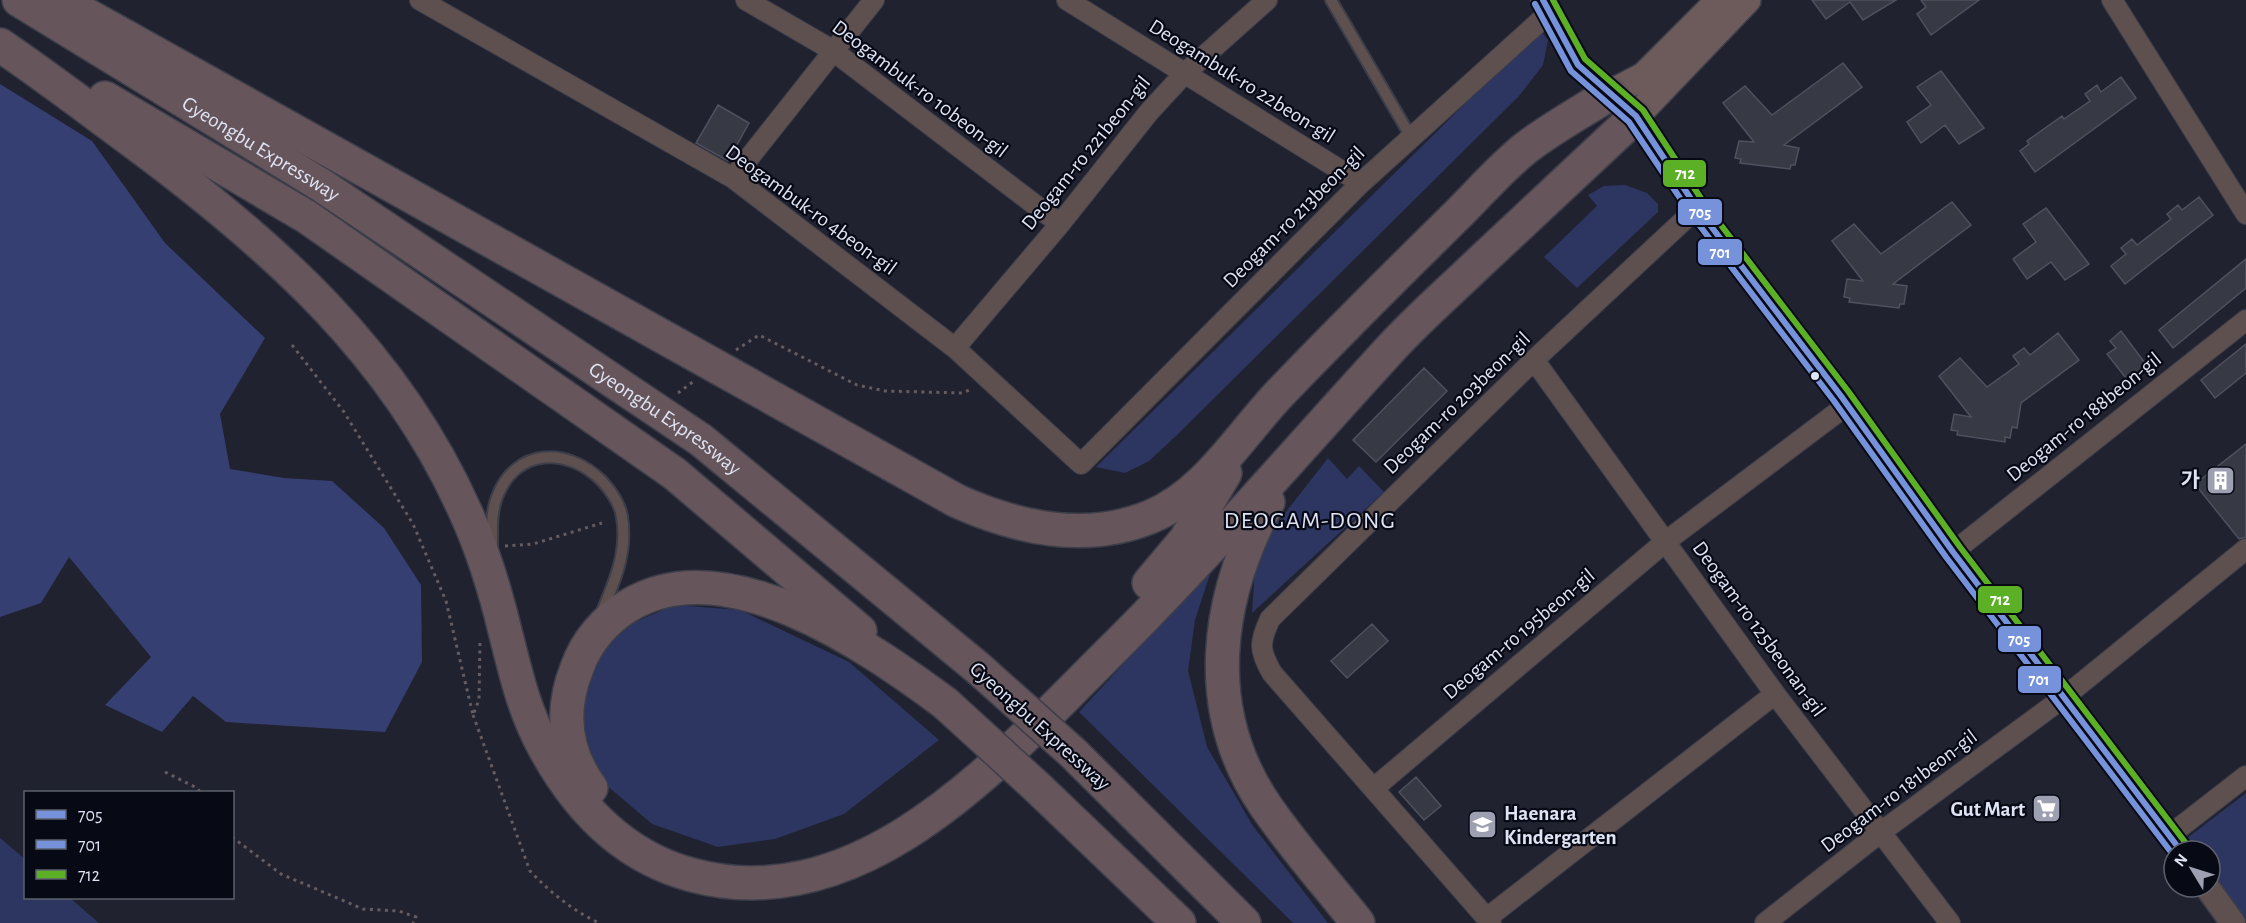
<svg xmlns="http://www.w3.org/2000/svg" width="2246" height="923" font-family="'Alegreya Sans','Noto Sans KR',sans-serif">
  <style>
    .green { fill: #2d3561 }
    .forest { fill: #363f71 }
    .building { fill: #373945; stroke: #4f515e; stroke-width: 1.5 }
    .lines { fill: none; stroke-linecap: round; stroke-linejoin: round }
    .service-casing { stroke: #3c3e4a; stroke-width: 14 }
    .minor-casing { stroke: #3c3e4a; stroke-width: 22 }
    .tertiary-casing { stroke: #3c3e4a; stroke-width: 27 }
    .secondary-casing { stroke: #3c3e4a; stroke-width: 30 }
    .motorway-casing { stroke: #3c3e4a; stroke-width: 36 }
    .path { stroke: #645c60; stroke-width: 3; stroke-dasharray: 3 4.5; stroke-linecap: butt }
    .service { stroke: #5f5050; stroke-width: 10 }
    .minor { stroke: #5f5050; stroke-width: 20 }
    .tertiary { stroke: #5f5050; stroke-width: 24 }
    .secondary { stroke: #6c5b5a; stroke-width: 27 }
    .motorway { stroke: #66555a; stroke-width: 33 }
    .motorway-bridge-casing { stroke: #3c3e4a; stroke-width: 36; stroke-linecap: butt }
    .motorway-bridge { stroke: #66555a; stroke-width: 33 }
    .bus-1-casing { stroke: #070914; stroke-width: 10 }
    .bus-2-casing { stroke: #070914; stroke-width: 10 }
    .bus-3-casing { stroke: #070914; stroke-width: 10 }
    .bus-1 { stroke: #7692db; stroke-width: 6 }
    .bus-2 { stroke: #7692db; stroke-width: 6 }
    .bus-3 { stroke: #5bb025; stroke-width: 6 }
    .bus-dot { fill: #dfe4f5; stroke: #070914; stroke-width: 2 }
    .labels { text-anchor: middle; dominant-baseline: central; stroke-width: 4.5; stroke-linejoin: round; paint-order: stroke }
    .street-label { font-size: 21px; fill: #dfe4f5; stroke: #070914 }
    .poi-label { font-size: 21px; font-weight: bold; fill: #dfe4f5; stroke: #070914; text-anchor: end }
    .quarter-label { font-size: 24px; letter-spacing: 1.5px; fill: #dfe4f5; stroke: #070914 }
    .line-badge { stroke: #070914; stroke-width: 2 }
    .badge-label { font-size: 16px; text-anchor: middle; font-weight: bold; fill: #fff }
  </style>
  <rect width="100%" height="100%" fill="#202230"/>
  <path class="green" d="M1540,30L1548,40L1543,65L1519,96L1176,436L1149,461L1125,473L1096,467Z
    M1625,185L1647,193L1658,204V212L1577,288L1544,257L1597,206L1588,195L1604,186Z
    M1328,458L1347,479L1359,466L1384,492L1252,613L1255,569L1275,526Z
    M1212,568L1195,620L1188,671L1207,747L1253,826L1328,923H1293L1079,712Z
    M675,605L740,610L849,662L939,740L844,814L775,839L718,847L652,824L598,778L578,728L590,669L616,630Z
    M2246,793V919L2210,871V851H2195L2186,839Z
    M0,838L25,859L26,898H70L99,923H0Z"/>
  <path class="forest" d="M0,84L92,141L165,243L265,338L220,414L230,469L284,478L332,481L384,528L421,585L422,662L385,732L226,722L193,696L162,732L105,705L151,657L69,557L41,603L0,617Z"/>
  <path class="building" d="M1812,0H1896L1863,20L1850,2L1826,19Z
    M1921,0H1979L1931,35L1917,14L1926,7Z
    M1843,63L1862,87L1784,145L1799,148L1795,165H1791L1790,169L1740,163L1741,159L1735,158L1739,141L1754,142L1723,103L1745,86L1772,115Z
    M1941,71L1984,128L1959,144L1945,125L1921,143L1907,122L1931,105L1917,87Z
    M2121,77L2136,98L2035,172L2020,151L2029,144L2027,141L2062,116L2064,119L2090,101L2085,94L2097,85L2101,92Z
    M718,105L749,123L728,161L696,143Z
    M2199,197L2213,215L2125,284L2111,266L2126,254L2121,248L2132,239L2137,245L2171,219L2167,214L2178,205L2182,210Z
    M1952,202L1971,225L1893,284L1907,286L1904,304H1900L1899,308L1849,302L1850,298L1844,297L1847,279L1863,281L1832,241L1854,224L1881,254Z
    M2046,208L2089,264L2065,280L2051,262L2027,279L2013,259L2036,242L2023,224Z
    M2246,259V288L2173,348L2159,330Z
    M2121,331L2148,367L2129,382L2107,354L2116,348L2110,341Z
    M2058,333L2079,360L2021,403L2017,428L2012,427L2010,438L2005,437V442L1957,435L1958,431L1951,430L1954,414L1971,417L1939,376L1960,358L1987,387L2019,364L2013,356L2024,348L2030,355Z
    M2246,344V373L2215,398L2201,380Z
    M1424,368L1447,391L1376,462L1353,440Z
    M2246,444V537L2239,539L2195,484Z
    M1372,624L1388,641L1347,678L1331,661Z
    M1416,777L1441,806L1424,820L1399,792Z"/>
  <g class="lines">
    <defs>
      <path id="service" d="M1331,0L1411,137
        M492,547C492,531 491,512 497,497C516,447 568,447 602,481C611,491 620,503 622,517C628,552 614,583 601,614"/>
      <path id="minor" d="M420,0L733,178L955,348L1081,464L1361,183L1549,13
        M746,0L832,50L1060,224
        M1067,0L1361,183
        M2112,0L2246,214
        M733,178L874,0
        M955,348L1060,224L1149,112L1184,74L1267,0
        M1534,360L1775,694L1950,923
        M1953,552L2246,320
        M1374,788L1665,542L1847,405
        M2170,835L2246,776
        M1487,918L1775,694
        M1491,923L1272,673C1259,650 1259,643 1270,619L1534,360L1697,208
        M1765,923L1881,832L2063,698L2246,549"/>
      <path id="tertiary" d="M1543,0L1578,65L1636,116L1697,208L1841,396L1953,552L2181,851
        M2207,887L2233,923"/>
      <path id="secondary" d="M1611,93L1644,76L1720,0
        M1636,116L1747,0"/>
      <g id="motorway">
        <path id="s1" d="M19,0L321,185L701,440L978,668"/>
        <path d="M60,0L957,501C1017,528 1086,543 1150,517C1207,494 1241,433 1283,390C1339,332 1395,276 1452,220C1477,196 1500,168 1527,147C1553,127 1583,111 1611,93"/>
        <path d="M0,45C46,76 90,110 135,143C272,245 394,352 465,511C483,550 496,593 506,635C516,674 524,711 544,747C577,808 624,857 692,875C863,921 1003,758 1111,651C1210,553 1300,447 1394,345C1421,316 1451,290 1480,262C1532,213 1584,165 1636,116"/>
        <path d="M105,98L307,217L675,474L860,631"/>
        <path d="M1268,502C1216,598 1200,709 1265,805C1293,846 1327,884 1358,923"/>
        <path d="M1149,583L1186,539L1225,473"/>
        <path d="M1073,753L1244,923"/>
        <path d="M591,788C564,751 560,710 577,668C586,642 605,620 628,606C725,546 868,646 945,703"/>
        <path d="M1038,788L1179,923"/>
      </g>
    </defs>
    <use href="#service" class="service-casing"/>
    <use href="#minor" class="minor-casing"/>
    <use href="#tertiary" class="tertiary-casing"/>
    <use href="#secondary" class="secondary-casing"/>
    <use href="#motorway" class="motorway-casing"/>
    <path class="path" d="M292,345L344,412L413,524L446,601L473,715L479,700L480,640
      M736,350L759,335L857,385L885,391L962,393L972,389
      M678,393L694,381
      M505,546L533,544L602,523
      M473,715L530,871C551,893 572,910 599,923
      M165,772L197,788L200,792
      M232,837L281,874L363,909L399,911L416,917L413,923"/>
    <use href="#service" class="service"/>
    <use href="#minor" class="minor"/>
    <use href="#tertiary" class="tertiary"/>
    <use href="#secondary" class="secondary"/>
    <use href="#motorway" class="motorway"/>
    <defs>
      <path id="motorway-bridge" d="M978,668L1073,753
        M945,703L1038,788"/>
    </defs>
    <use href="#motorway-bridge" class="motorway-bridge-casing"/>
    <use href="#motorway-bridge" class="motorway-bridge"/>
    <defs>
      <path id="bus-1" d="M1543,0L1578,65L1636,116L1697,208L1841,396L1953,552L2181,851"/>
      <path id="bus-2" d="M1535,4L1571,71L1629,122L1690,213L1834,401L1946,557L2174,856"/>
      <path id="bus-3" d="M1553,0L1585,59L1643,110L1704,203L1848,391L1960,547L2188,846"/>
    </defs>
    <use href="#bus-1" class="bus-1-casing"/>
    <use href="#bus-2" class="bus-2-casing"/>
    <use href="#bus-3" class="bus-3-casing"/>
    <use href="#bus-1" class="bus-1"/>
    <use href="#bus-2" class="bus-2"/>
    <use href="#bus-3" class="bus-3"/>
  </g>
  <defs>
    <symbol id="building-square" viewBox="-11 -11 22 22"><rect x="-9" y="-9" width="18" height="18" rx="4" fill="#9ca0b0" stroke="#070914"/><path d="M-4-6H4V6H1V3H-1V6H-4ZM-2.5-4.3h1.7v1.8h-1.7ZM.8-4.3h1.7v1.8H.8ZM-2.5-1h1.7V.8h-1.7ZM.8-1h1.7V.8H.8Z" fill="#fff"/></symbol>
    <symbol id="supermarket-square" viewBox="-11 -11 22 22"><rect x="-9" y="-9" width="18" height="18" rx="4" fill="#9ca0b0" stroke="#070914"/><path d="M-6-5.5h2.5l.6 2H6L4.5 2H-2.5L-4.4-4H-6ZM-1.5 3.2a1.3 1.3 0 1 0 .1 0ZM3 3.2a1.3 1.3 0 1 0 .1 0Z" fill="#fff"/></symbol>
    <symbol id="school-square" viewBox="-11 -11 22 22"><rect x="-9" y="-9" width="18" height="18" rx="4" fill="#9ca0b0" stroke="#070914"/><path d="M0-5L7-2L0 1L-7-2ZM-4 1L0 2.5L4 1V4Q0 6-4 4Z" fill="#fff"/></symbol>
  </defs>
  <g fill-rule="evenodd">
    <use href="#building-square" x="2204" y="464" width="33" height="33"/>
    <use href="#supermarket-square" x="2030" y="792" width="33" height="33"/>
    <use href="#school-square" x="1466" y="808" width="33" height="33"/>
  </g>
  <circle class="bus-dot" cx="1815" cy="376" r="5"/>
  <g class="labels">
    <g class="street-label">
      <text transform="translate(1242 81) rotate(32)">Deogambuk-ro 22beon-gil</text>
      <text transform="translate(920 89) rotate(37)">Deogambuk-ro 10beon-gil</text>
      <text stroke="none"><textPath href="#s1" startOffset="284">Gyeongbu Expressway</textPath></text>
      <text transform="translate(1086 153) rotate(-51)">Deogam-ro 221beon-gil</text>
      <text transform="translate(811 210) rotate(36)">Deogambuk-ro 4beon-gil</text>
      <text transform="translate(1294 217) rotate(-45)">Deogam-ro 213beon-gil</text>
      <text transform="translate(1457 403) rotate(-44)">Deogam-ro 203beon-gil</text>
      <text transform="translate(2084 417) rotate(-39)">Deogam-ro 188beon-gil</text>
      <text stroke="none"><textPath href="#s1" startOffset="770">Gyeongbu Expressway</textPath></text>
      <text transform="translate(1759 629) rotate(54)">Deogam-ro 125beonan-gil</text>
      <text transform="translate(1519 634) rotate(-40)">Deogam-ro 195beon-gil</text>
      <text transform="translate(1040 726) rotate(42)">Gyeongbu Expressway</text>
      <text transform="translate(1899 791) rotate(-37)">Deogam-ro 181beon-gil</text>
    </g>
    <g class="poi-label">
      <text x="2200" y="480">가</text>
      <text x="2025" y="809">Gut Mart</text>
      <text x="1504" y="813" text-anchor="start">Haenara<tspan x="1504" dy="24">Kindergarten</tspan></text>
    </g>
    <g class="quarter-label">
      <text x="1310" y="521">DEOGAM-DONG</text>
    </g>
  </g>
  <g class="line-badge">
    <rect x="1662" y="159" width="45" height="29" rx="6" fill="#5bb025"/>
    <rect x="1677" y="198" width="46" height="28" rx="6" fill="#7692db"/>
    <rect x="1697" y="238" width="46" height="28" rx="6" fill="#7692db"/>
    <rect x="1977" y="585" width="46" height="29" rx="6" fill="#5bb025"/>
    <rect x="1997" y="625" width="45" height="28" rx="6" fill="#7692db"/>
    <rect x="2017" y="665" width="45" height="29" rx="6" fill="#7692db"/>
  </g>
  <g class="badge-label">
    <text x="1685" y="179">712</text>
    <text x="1700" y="218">705</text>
    <text x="1720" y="258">701</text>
    <text x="2000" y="605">712</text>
    <text x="2019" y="645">705</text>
    <text x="2039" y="685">701</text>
  </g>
  <rect x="24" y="791" width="210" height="108" fill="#070914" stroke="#5d616e" stroke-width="1.5"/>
  <rect x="36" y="810" width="30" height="9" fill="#7692db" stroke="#5d616e" stroke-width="1.5"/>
  <text x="78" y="821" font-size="18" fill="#dfe4f5">705</text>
  <rect x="36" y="840" width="30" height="9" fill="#7692db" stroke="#5d616e" stroke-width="1.5"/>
  <text x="78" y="851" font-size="18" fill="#dfe4f5">701</text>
  <rect x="36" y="870" width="30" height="9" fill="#5bb025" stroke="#5d616e" stroke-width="1.5"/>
  <text x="78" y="881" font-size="18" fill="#dfe4f5">712</text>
  <g transform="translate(2192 869) rotate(308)"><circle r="28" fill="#070914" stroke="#5d616e" stroke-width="1.5"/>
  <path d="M0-4.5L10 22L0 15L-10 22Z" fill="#9ca0b0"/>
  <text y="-9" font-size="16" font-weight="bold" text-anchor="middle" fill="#dfe4f5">N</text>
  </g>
</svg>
